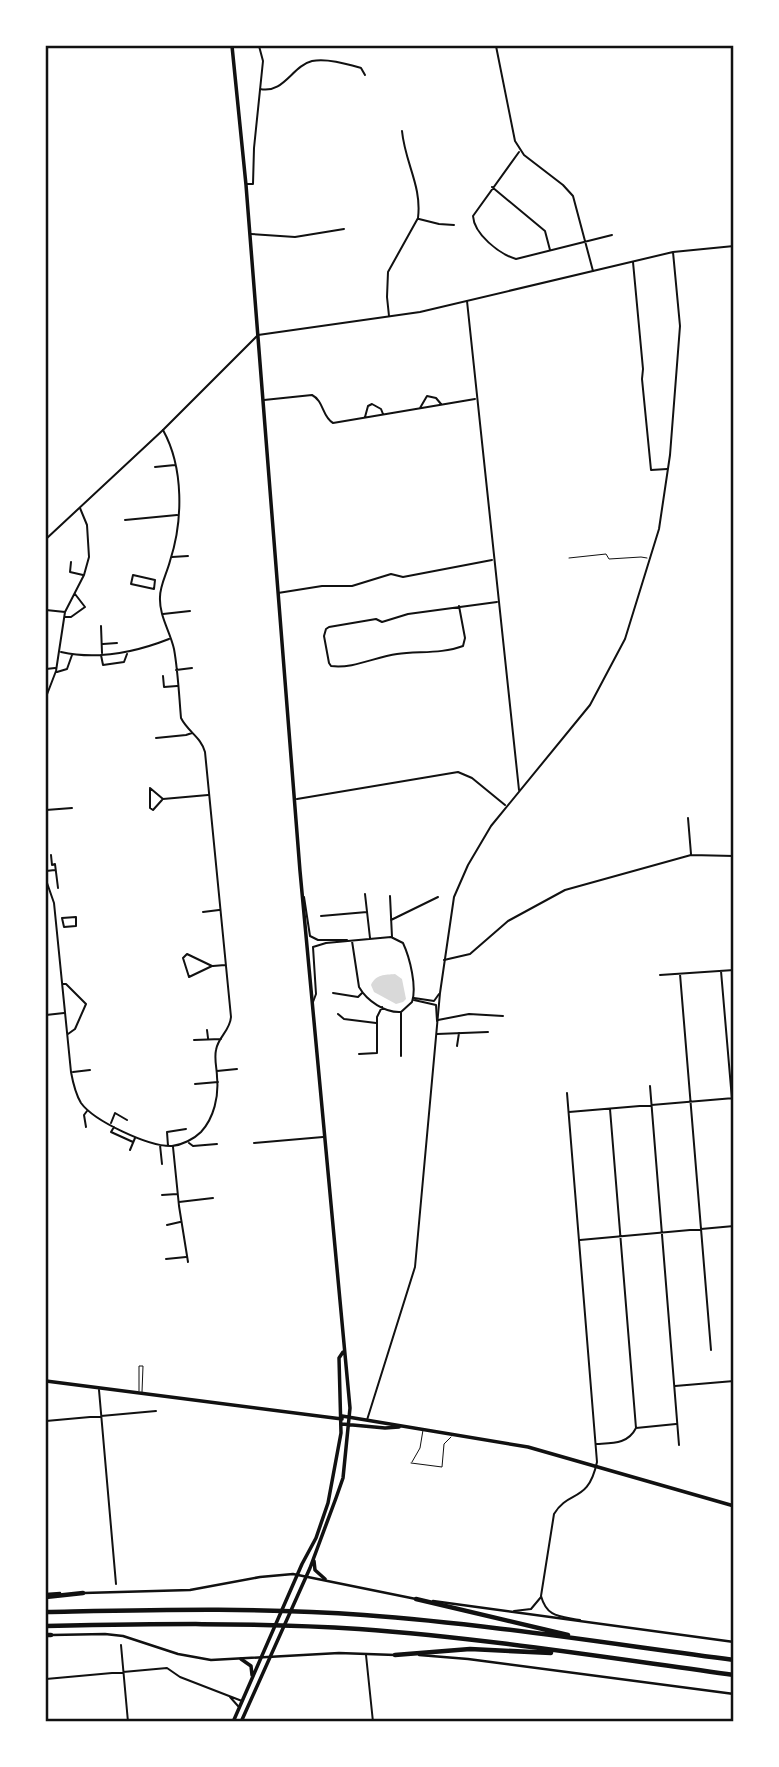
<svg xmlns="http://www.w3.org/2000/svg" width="779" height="1767" font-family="'Public Sans',sans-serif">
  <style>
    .water { fill: #d9d9d9 }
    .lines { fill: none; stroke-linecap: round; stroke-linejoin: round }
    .service { stroke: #111; stroke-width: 1 }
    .minor { stroke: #111; stroke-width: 2 }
    .tertiary { stroke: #111; stroke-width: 2 }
    .secondary { stroke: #111; stroke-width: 2.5 }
    .primary { stroke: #111; stroke-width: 3.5 }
    .motorway { stroke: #111; stroke-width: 4.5 }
    .neatline { fill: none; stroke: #111; stroke-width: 2.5 }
  </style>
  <rect width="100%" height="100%" fill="#fff"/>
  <path class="water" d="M395,974L402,979L406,999L403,1002L396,1004L374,992L371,985C376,974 385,975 395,974Z"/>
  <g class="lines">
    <path class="service" d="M569,558L606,554L609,559L641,557L647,558
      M139,1391V1366H143L142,1392
      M412,1462L420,1448L423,1430
      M411,1463L442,1467L444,1444L451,1437"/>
    <path class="minor" d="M496,46L515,141L524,155L563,185L573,196L593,271
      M260,89C284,94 292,66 312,61C327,58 347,64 361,68L365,75
      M519,152L473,216C474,234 499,254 516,259L612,235
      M247,184H253L254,148L263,61L259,46
      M492,187L545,231L550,250
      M419,219L439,224L454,225
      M251,234L295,237L344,229
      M633,262L643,369L642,379L651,470L667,469
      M467,301L519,790
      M389,316L387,297L388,272L418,218C422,186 405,163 402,131
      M264,400L312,395C324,401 322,417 333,423L475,399
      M420,408L427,396L436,398L441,404
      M365,417L368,406L372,404L381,409L383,414
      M155,467L175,465
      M125,520L177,515
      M172,557L188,556
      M71,562L70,572L83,575
      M133,575L155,580L154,589L131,584Z
      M278,593L322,586H352L391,574L403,577L492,560
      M459,606L465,638L463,646C442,654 418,651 397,654C375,657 353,669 331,666L329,663L324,636L326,629L329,627L376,619L382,622L408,614L497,602
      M46,610L65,612
      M163,614L190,611
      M65,617H71L85,607L75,594
      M101,626L102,653
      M103,644L117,643
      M61,652C97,660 136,652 169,639
      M101,655L103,665L124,662L127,654
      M46,669L55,668
      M176,670L192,668
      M57,672L67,669L72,655
      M163,676L164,687L177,686
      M46,697L56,671L65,612L84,575L89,557L87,525L80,508
      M156,738L186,735L192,733
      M150,788L163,799L208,795
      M150,789V808L153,810L162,800
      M46,810L72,808
      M688,818L691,854
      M51,855L52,865L55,864L58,888
      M46,871L55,870
      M46,880L54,903L71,1072C73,1083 75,1093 81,1103C94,1121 149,1147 172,1146C182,1145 194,1139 201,1132C214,1118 219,1096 217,1077C217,1069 214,1059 216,1050C218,1037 230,1031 231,1017L205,752C201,737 188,732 181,718C179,695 178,671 174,649C170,631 159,616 160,597C160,585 167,573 170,561C183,521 184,468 163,430
      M365,894L370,938
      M390,896L392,937
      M304,897L310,936L318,940H347
      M203,912L219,910
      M321,916L367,912
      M76,917V926L64,927L62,918Z
      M391,920L438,897
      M187,954L212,966L189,977L183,958Z
      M444,960L470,954L508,921L565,890L691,855L734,856
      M213,966L225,965
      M721,971L734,1123
      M680,974L711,1350
      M660,975L734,970
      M63,984H66L86,1004L75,1029L68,1034
      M333,993L358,997L362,993
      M414,998L434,1001L439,994
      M414,1000L436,1005L437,1021
      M313,1002L316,994L313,947L326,943L391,937L403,943C410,958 417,987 412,1002L401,1012C385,1013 367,1001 359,987L352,941
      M401,1012V1056
      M338,1014L344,1019L376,1023
      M46,1015L64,1013
      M438,1020L469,1014L503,1016
      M207,1030L208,1038
      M437,1034L488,1032
      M194,1040L221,1039
      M457,1046L459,1033
      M359,1054L377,1053V1017L382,1007
      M217,1071L237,1069
      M73,1072L90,1070
      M195,1084L218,1082
      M650,1086L679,1445
      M567,1093L597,1462C588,1504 569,1489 554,1514L541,1596C547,1618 560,1616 580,1620
      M610,1109L636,1428
      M569,1112L734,1098
      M111,1123L115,1113L127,1120
      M86,1127L84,1115L87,1111
      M114,1127L111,1132L133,1142
      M189,1143L193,1146L217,1144
      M254,1143L323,1137
      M160,1145L162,1164
      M168,1146L167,1132L186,1129
      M173,1147L179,1206L188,1262
      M130,1150L135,1138
      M162,1195L177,1194
      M179,1202L213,1198
      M167,1225L180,1222
      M580,1240L734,1226
      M166,1259L186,1257
      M675,1386L734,1381
      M99,1390L116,1584
      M46,1421L156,1411
      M597,1444C613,1443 628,1444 636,1428L676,1424
      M514,1611L531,1609L541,1597
      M121,1645L128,1722
      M366,1655L373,1722
      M46,1679L167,1668L180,1677L242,1701
      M230,1697L238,1706"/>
    <path class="tertiary" d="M46,539L163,430L258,335L420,312L673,252L734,246
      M297,799L458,772L472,778L505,805
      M367,1420L415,1267L440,993L454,897L468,865L491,826L590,705L625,639L659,529L670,455L680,326L673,252"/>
    <path class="secondary" d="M84,1593L190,1590L260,1577L293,1574L416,1599
      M46,1594L60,1593
      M433,1601L734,1642
      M52,1635L105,1634L123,1636L178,1654L211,1660L339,1653L395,1655
      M419,1655L468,1659L734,1694"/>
    <path class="primary" d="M232,46L246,185L300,871L350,1408L343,1478L336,1498L310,1568L241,1722
      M46,1381L342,1419
      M342,1416L528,1447L734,1506
      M342,1424L385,1428L399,1427
      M314,1561L315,1570L325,1579
      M241,1659L251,1666L252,1675
      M233,1722L302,1564L316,1538L328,1503L341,1433L339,1358L343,1352"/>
    <path class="motorway" d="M46,1597L83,1593
      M416,1599L568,1635
      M46,1612C152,1610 258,1607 364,1615C488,1624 611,1644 734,1660
      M46,1626C150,1624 254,1622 359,1629C484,1638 609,1658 734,1675
      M46,1635H51
      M395,1655L470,1649L551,1653"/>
  </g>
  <rect width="779" height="1767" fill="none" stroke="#ffffff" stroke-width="94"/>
  <rect x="47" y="47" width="685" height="1673" class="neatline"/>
</svg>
